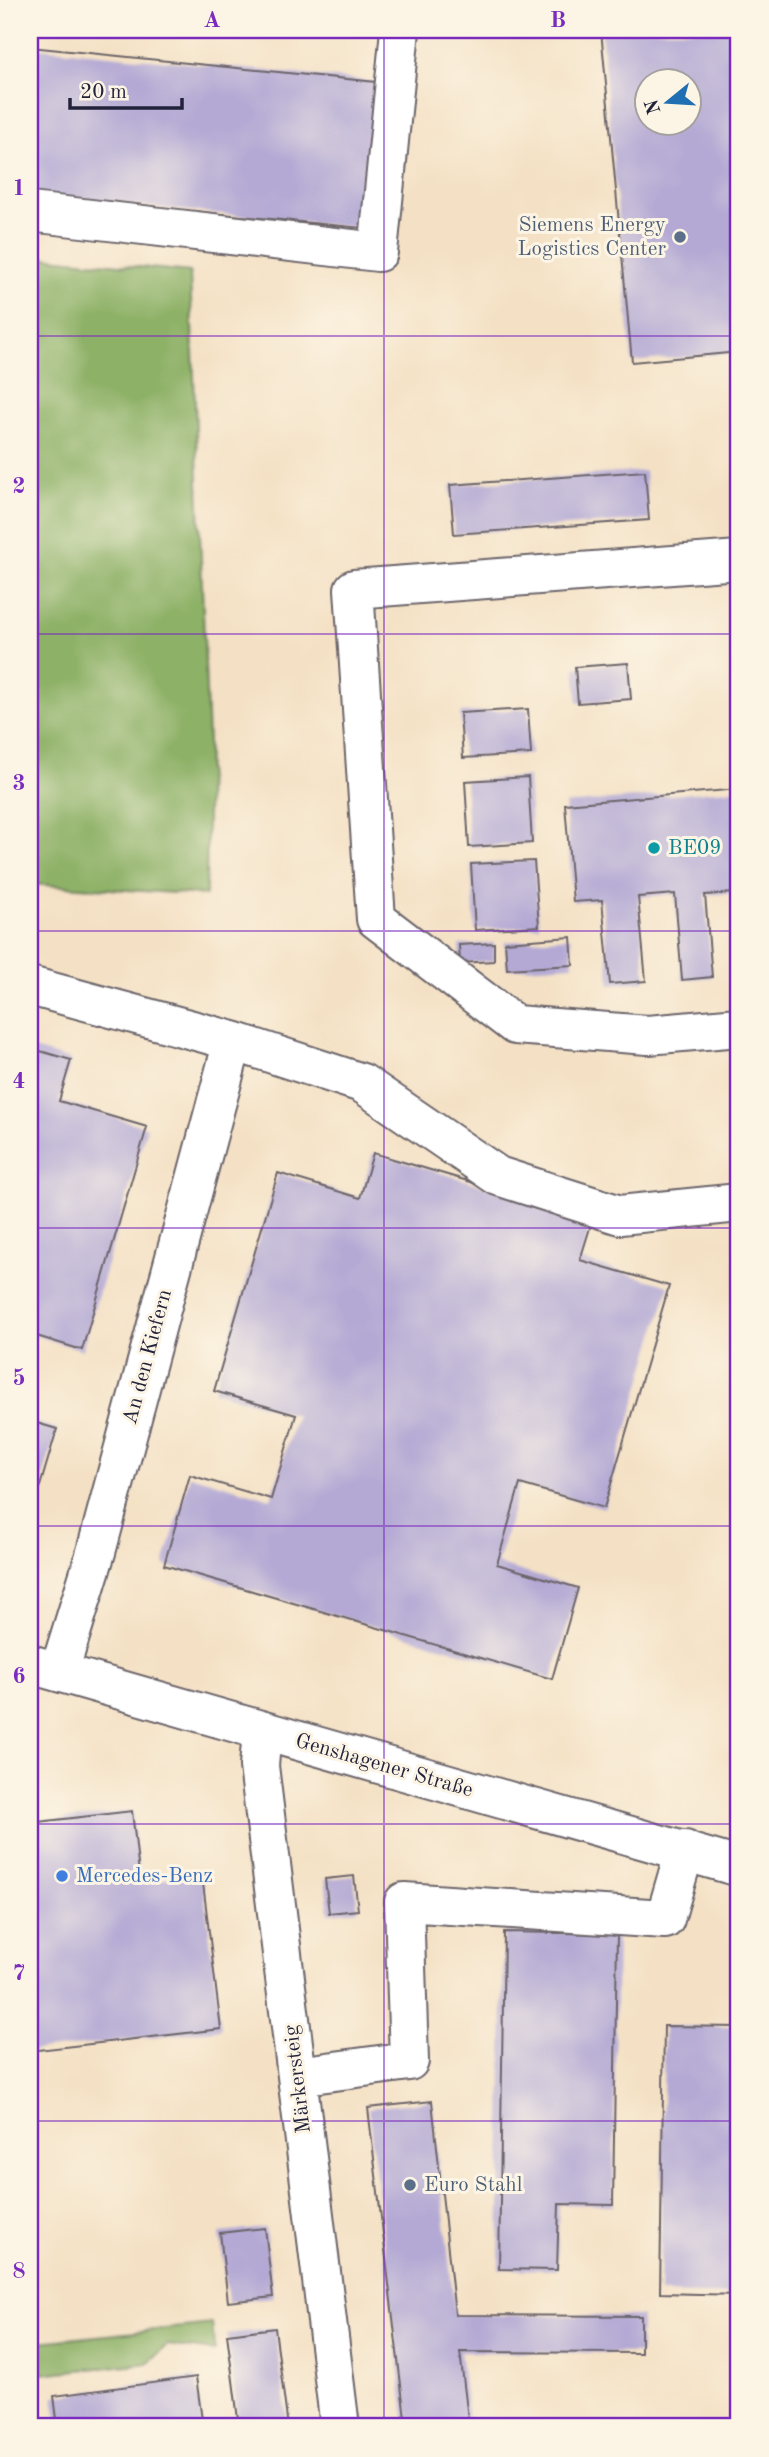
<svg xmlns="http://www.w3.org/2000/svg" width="769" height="2457" font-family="'Old Standard TT',serif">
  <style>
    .forest { fill: #8db166; stroke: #586a50; stroke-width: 2 }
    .building { fill: #b3a9d4; fill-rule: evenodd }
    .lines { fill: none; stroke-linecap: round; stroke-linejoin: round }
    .minor-casing { stroke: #6c656b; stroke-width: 42 }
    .major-casing { stroke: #6c656b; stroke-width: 42 }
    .minor { stroke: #fff; stroke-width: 38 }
    .major { stroke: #fff; stroke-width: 38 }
    .grid { fill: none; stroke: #7b2cbf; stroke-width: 2; stroke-opacity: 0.55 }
    .service-dot { fill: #5c6f8a; stroke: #fcf5e5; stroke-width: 2.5 }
    .culture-dot { fill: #0f9aa8; stroke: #fcf5e5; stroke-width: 2.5 }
    .shop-dot { fill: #3f7fe0; stroke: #fcf5e5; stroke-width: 2.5 }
    .labels { text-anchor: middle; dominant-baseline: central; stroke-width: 6; stroke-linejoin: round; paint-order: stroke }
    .service-label { font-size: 21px; fill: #4e5e75; stroke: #fcf5e5; text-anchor: end }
    .culture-label { font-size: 21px; fill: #0d838f; stroke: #fcf5e5; text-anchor: start }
    .street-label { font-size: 21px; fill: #22223b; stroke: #fcf5e5 }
    .shop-label { font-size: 21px; fill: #366cbe; stroke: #fcf5e5; text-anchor: start }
    .neatline { fill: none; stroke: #7b2cbf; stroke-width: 2.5 }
    .grid-label { font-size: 23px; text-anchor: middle; font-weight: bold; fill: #7b2cbf }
  </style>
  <rect width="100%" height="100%" fill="#fcf5e5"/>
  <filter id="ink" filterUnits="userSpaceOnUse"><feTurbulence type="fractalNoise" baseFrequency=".0143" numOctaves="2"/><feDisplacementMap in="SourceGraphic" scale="14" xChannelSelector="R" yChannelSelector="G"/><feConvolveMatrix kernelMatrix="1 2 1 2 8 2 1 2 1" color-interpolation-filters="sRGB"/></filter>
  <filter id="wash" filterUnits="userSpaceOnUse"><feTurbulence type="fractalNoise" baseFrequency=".00686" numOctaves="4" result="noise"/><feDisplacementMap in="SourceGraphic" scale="28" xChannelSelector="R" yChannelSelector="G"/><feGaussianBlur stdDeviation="1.57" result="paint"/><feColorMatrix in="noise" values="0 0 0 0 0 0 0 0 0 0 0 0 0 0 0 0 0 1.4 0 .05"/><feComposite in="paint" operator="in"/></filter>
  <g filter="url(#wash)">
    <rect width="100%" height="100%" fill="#f4e1c5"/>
    <path class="forest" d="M30,256L190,272L208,741L206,895L30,884Z
      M212,2324L215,2351L167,2345L148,2363L30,2375V2343Z"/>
    <g id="blocks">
      <path class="building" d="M601,30H739V352L632,362ZM646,80H688V122H646Z
        M30,47L376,82L362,228L30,195Z
        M645,471L649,520L454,534L450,485Z
        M628,663L631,699L578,703L575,667Z
        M528,709L531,754L463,758L460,713Z
        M528,777L532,843L469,847L465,781Z
        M739,789V930L734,893L705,895L712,977L682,980L675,894L638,897L646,981L610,984L602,900L573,902L565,804Z
        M534,861L539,926L475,930L471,864Z
        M571,937L573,965L507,969L505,942Z
        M494,943V961L460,963L459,945Z
        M30,1048L71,1060L59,1101L147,1127L82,1350L30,1334Z
        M373,1153L593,1218L580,1260L669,1286L604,1508L520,1484L497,1564L578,1588L552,1679L164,1565L190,1475L271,1499L296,1415L214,1391L278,1173L360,1198Z
        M30,1421L57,1429L30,1520Z
        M132,1811L140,1882L202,1875L221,2029L30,2051V1823Z
        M354,1876L358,1910L329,1913L325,1879Z
        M504,1932L617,1934L613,2205L559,2204L557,2270L499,2269Z
        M664,2026L739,2027V2295L660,2293Z
        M432,2101L455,2315L641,2316V2353L460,2352L469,2427H406L368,2108Z
        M265,2228L273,2297L228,2302L220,2233Z
        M275,2328L288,2427H239L227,2334Z
        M196,2377L203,2427H58L54,2396Z
        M30,2394H37L41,2427H30Z"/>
    </g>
  </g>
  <g filter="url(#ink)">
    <use href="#blocks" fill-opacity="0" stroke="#6c656b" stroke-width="2"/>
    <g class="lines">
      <defs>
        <path id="minor" d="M30,212L378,252L400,30
          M739,560L354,589L376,919L515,1025L648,1035L739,1027
          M30,986L233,1041L362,1083L498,1176L620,1215L739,1203
          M59,1672L96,1552L233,1041
          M262,1731L259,1766L340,2427
          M297,2076L409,2061L404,1902L665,1919L685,1850"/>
        <path id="major" d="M30,1664L739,1867"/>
      </defs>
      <use href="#minor" class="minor-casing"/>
      <use href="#major" class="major-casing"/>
      <use href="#minor" class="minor"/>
      <use href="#major" class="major"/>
    </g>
  </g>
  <path class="grid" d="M384,30V2427M30,336H739M30,634H739M30,931H739M30,1228H739M30,1526H739M30,1824H739M30,2121H739"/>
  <g class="service-dot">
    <circle cx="680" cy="237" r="7"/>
    <circle cx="410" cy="2185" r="7"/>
  </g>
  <circle class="culture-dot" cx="654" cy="848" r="7"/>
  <circle class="shop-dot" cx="62" cy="1876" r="7"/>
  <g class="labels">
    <g class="service-label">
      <text x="666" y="225">Siemens Energy<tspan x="666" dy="24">Logistics Center</tspan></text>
      <text x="424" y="2185" text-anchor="start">Euro Stahl</text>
    </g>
    <g class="culture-label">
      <text x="668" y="848">BE09</text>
    </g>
    <g class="street-label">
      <text transform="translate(148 1357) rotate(-75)">An den Kiefern</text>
      <text transform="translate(384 1766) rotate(16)">Genshagener Straße</text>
      <text transform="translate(298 2079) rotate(-97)">Märkersteig</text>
    </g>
    <g class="shop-label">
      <text x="76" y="1876">Mercedes-Benz</text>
    </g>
  </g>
  <rect width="769" height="2457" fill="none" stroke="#fcf5e5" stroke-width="77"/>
  <g transform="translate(668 102) rotate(252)"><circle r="33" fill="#fcf5e5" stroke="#a5a1a1" stroke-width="2"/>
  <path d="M0-5L12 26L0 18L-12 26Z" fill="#1f6fb2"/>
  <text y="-10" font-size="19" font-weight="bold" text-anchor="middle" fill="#22223b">N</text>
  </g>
  <path d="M70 98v10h112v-10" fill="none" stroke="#22223b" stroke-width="3.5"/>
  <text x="80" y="98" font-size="21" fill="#22223b" stroke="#fcf5e5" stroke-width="5" paint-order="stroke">20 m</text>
  <rect x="38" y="38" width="692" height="2380" class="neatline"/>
  <g class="grid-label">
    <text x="212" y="27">A</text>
    <text x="558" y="27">B</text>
    <text x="19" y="195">1</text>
    <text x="19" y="493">2</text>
    <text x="19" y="790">3</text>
    <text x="19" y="1088">4</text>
    <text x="19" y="1385">5</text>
    <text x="19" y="1683">6</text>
    <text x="19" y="1980">7</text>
    <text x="19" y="2278">8</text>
  </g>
</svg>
